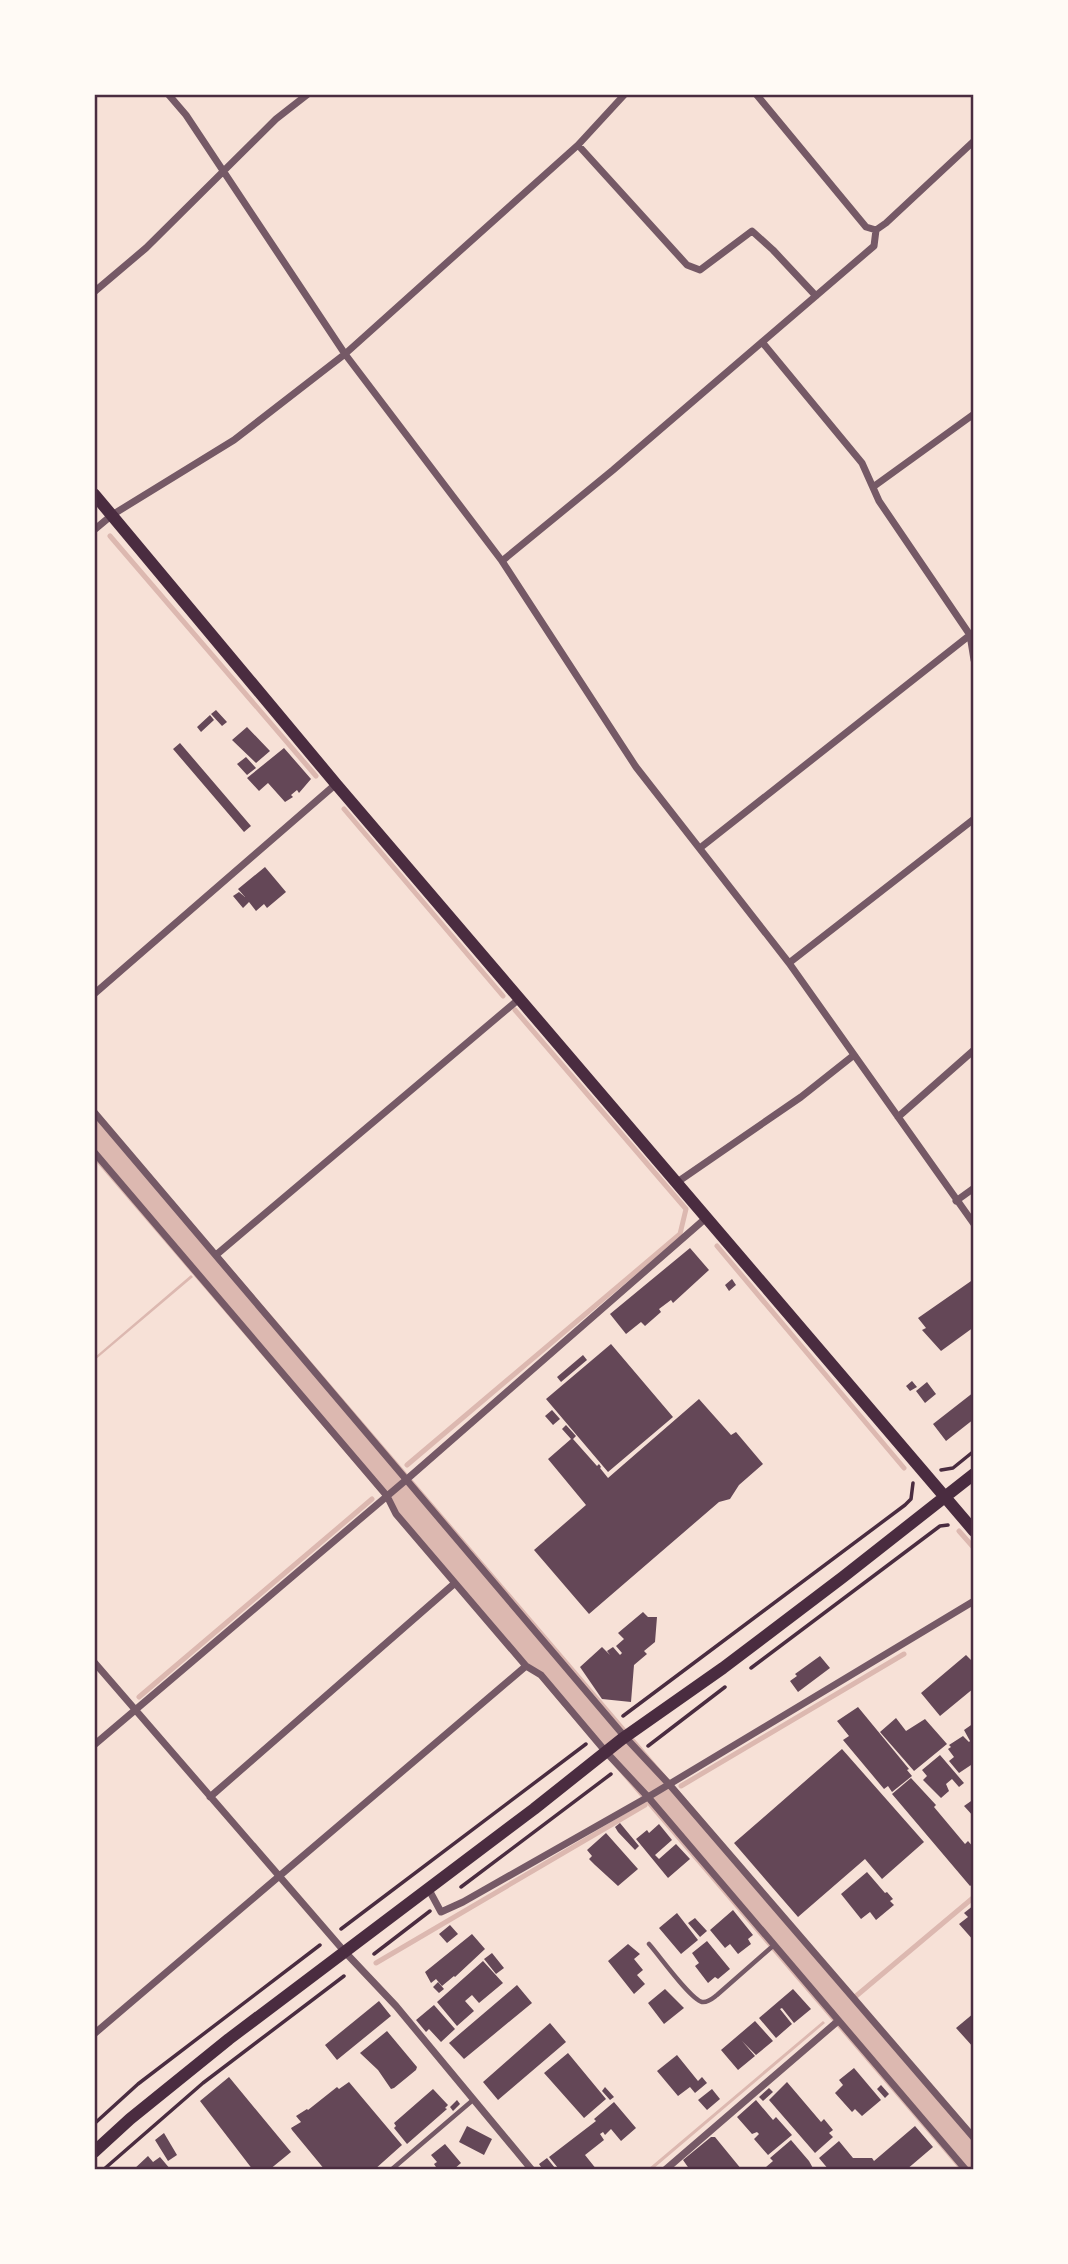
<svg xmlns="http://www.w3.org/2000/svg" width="1068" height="2264" font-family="Rubik,sans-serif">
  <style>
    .water { fill: #dcb8b0 }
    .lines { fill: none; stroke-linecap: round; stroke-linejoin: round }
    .stream { stroke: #dcb8b0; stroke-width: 5 }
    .river { stroke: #dcb8b0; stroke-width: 33 }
    .building { fill: #644757 }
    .path { stroke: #4a2c40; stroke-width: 3.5 }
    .service { stroke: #755966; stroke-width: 4.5 }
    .minor { stroke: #755966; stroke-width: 7 }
    .secondary { stroke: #4a2c40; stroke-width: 12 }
    .neatline { fill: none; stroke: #4a2c40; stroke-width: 2.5 }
  </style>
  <rect width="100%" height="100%" fill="#f7e1d7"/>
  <path class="water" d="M191,1275L193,1277L95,1360V1357Z
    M823,2021L825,2023L653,2169H648Z"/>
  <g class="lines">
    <path class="stream" d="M110,536L316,776
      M344,809L503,996
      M717,1246L904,1468
      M407,1465L680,1234L686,1209L515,1010
      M959,1531L974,1548
      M139,1697L372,1499
      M681,1786L904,1654
      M376,1963L645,1805
      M843,2007L974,1897"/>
    <path class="river" d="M94,1134C387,1477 682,1817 974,2161"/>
  </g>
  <path class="building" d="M216,710L227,722L222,726L211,714Z
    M210,715L214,720L201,732L197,727Z
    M247,727L270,751L256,763L232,740Z
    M180,743L251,826L244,832L173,749Z
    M284,748L311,779L299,793L297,790L291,795L293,797L285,802L268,783L259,791L247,778Z
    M246,757L256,768L247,775L237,764Z
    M265,867L286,892L267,908L264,904L256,911L249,902L243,908L233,896L239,892L245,897L238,889Z
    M690,1248L709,1270L673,1303L671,1300L659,1309L661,1312L645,1326L641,1322L626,1334L610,1314Z
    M732,1279L736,1285L729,1291L725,1285Z
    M974,1279V1327L941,1351L922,1330L926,1328L918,1318Z
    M611,1344L673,1417L608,1472L546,1399Z
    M583,1355L587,1360L561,1382L557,1377Z
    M912,1381L917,1387L910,1391L906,1386Z
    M927,1382L936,1394L925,1403L916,1391Z
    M974,1392V1419L946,1441L933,1424Z
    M699,1399L731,1435L736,1432L763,1464L739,1485L730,1499L719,1502L589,1614L534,1550L586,1505L548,1459L571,1439L562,1429L566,1425L576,1436L573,1439L597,1466L599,1464L601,1467L600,1468L608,1478Z
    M552,1410L560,1419L553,1425L545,1416Z
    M643,1612L648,1617H657L655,1642L644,1651L647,1654L634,1665L631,1702L602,1699L580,1667L602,1647L610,1655L607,1651L613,1647L620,1655L622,1653L616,1646L624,1639L618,1633Z
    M966,1655L974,1663V1688L940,1716L921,1693Z
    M820,1656L830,1668L798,1692L790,1681L797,1676L795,1674Z
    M858,1707L909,1769L907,1770L912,1776L892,1792L888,1786L884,1789L843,1740L849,1736L837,1721Z
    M896,1718L906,1731L925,1719L947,1744L914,1771L880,1732Z
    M974,1723V1763L959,1773L949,1761L954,1757L948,1749L951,1747L949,1745L963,1736L969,1742L970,1741L964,1730Z
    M842,1749L924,1842L882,1879L865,1859L798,1917L734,1843Z
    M940,1755L964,1783L959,1787L952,1779L946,1784L949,1791L941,1798L923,1780L927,1776L922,1770Z
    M911,1778L936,1805L934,1807L965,1844L968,1841L974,1848V1883L970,1886L892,1794Z
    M974,1799V1817L964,1806Z
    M620,1823L639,1846L635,1850L618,1832L615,1827Z
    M659,1824L672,1840L655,1855L659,1859L676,1844L690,1859L668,1878L636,1839L647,1830L649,1833Z
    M606,1833L638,1869L618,1886L595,1865L589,1859L592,1856L587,1850Z
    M867,1872L885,1893L887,1892L893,1899L890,1901L894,1905L876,1920L870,1912L861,1919L841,1894Z
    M974,1905V1941L959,1924L968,1917L964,1913Z
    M733,1910L753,1935L748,1939L751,1944L738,1954L730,1944L725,1948L710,1930Z
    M677,1913L698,1940L681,1954L659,1928Z
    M695,1918L707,1931L700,1937L688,1923Z
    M450,1925L458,1934L447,1943L439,1934Z
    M472,1934L485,1949L455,1977L454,1976L442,1986L436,1979L431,1983L425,1972Z
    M707,1941L730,1969L718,1979L715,1977L708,1983L695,1966L699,1963L692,1953Z
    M628,1944L640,1954L634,1959L643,1970L637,1975L645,1984L634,1994L608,1961Z
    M492,1953L504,1968L496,1974L484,1959Z
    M483,1961L503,1983L479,2003L472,1995L465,2001L474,2011L457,2026L437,2002Z
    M438,1982L444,1989L439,1993L433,1987Z
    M517,1985L532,2003L464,2059L449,2043Z
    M665,1989L684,2008L664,2024L648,2003Z
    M793,1989L811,2009L794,2023L782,2008L780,2009L792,2024L776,2038L759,2018Z
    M379,2001L391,2016L337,2060L325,2045Z
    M434,2005L455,2029L441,2042L429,2029L426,2032L416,2020Z
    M974,2013V2048L956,2028Z
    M755,2021L773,2041L756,2055L742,2041L755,2056L738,2070L721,2050Z
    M550,2023L566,2042L498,2100L483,2082Z
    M387,2031L417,2067L416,2070L394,2088L391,2089L378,2070L360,2053Z
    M568,2053L606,2099L584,2118L544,2073Z
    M677,2055L698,2081L702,2077L707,2083L695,2093L690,2087L678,2096L657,2071Z
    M854,2068L881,2100L862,2116L855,2109L852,2112L835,2093L843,2085L839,2080Z
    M229,2077L291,2152L269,2170H253L200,2101Z
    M349,2082L402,2145L374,2170H325L292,2130L291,2128L301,2122L296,2116L307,2109L308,2110L337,2087L339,2089Z
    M787,2082L821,2122L824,2119L833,2130L829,2133L833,2137L815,2153L769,2100Z
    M881,2085L889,2094L885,2098L877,2089Z
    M605,2087L614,2097L610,2100L602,2091Z
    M769,2088L773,2092L763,2101L759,2097Z
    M433,2089L448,2105L445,2108L447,2109L407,2144L394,2128L396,2126L394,2123Z
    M712,2089L720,2099L707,2110L698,2100Z
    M457,2100L460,2104L453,2111L450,2107Z
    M756,2100L773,2120L776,2117L792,2135L768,2155L754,2139L759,2134L757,2132L752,2134L737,2117Z
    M614,2102L636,2128L621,2141L611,2129L605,2135L603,2132L600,2134L604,2140L585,2155L597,2170H556L558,2168L549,2157L596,2121L594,2119Z
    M467,2126L492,2139L484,2155L459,2142Z
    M915,2126L933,2147L906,2170H829L819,2158L839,2141L853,2158H872L874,2161Z
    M164,2133L177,2155L168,2161L155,2140Z
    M711,2137H715L742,2170H690L683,2160Z
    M791,2140L809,2161L814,2170H769L766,2167L773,2161L770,2158Z
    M445,2144L461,2163L453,2170H438L434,2164L437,2162L431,2155Z
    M148,2156L153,2162L160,2157L171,2170H133Z
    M547,2158L555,2168L552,2170H543L539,2164Z"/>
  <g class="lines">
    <path class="path" d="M941,1470L953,1468L974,1451
      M751,1668L940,1526L948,1525
      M623,1716L905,1505L911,1499L913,1483
      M648,1746L725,1687
      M461,1887L611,1774
      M341,1929L586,1744
      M374,1954L430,1911
      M94,2124L138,2084L320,1945
      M103,2170L203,2083L344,1976"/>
    <path class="service" d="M649,1944C659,1955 690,1999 702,2002C708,2003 713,1998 717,1995L774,1945
      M391,2170L473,2100"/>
    <path class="minor" d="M168,94L186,115L345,354L502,561L636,767L789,963L974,1224
      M756,94L866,227L876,230L886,223L974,141
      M578,145L687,265L700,270L752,231L773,250L816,296
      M94,292L146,248L276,119L308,94
      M762,342L862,463L879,501L970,635L974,660
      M873,487L974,414
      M94,530L112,515L234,440L345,354L578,145L625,94
      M502,561L613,470L874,246L876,230
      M700,848L970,635
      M789,963L974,819
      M94,994L336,784
      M94,1112L625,1737L668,1783L974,2138
      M898,1117L974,1050
      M94,1152L387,1496L396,1514L526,1666L541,1675L606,1752L648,1797L966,2170
      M676,1183L801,1097L854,1055
      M956,1201L974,1188
      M216,1255L519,999
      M94,1662L344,1951L396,2006L532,2170
      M94,1745L406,1480L706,1218
      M210,1797L455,1583
      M428,1888L441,1912L463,1902L648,1797L974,1601
      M94,2034L526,1666
      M665,2170L838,2021"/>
    <path class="secondary" d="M94,494L336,784L974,1531
      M94,2152L130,2119L229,2039L534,1809L622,1739L723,1668L843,1577L974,1474"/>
  </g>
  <rect width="1068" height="2264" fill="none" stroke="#fffaf5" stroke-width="192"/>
  <rect x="96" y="96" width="876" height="2072" class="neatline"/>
</svg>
